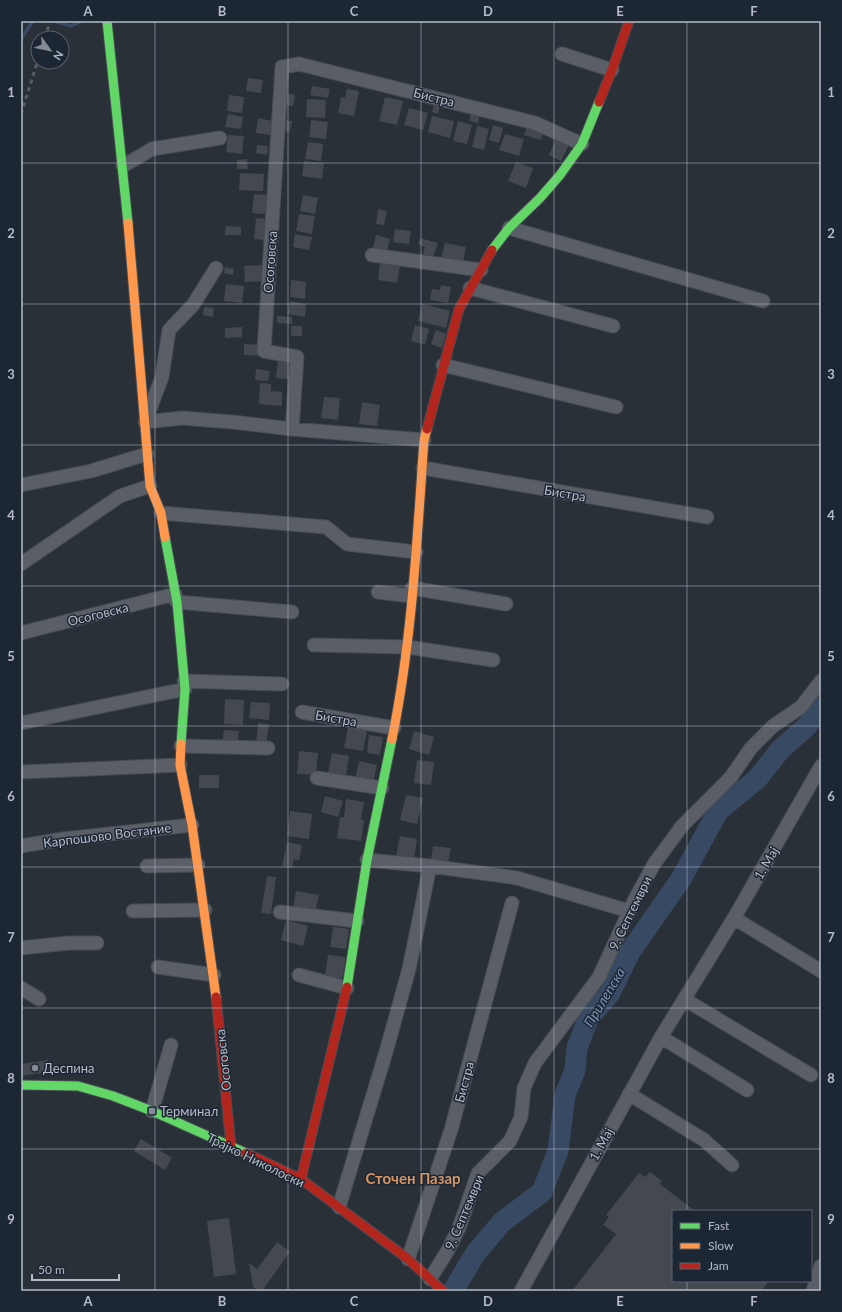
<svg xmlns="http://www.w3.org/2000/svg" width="842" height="1312" font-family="Lato,sans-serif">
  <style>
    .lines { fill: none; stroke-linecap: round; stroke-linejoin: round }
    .stream { stroke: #384963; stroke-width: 3.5 }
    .river { stroke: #384963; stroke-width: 21 }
    .building { fill: #444950 }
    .street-casing { stroke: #484c53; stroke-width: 15 }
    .fast-casing { stroke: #484c53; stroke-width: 11 }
    .slow-casing { stroke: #484c53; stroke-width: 11 }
    .jam-casing { stroke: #484c53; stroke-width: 11 }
    .street { stroke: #5a5e66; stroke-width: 13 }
    .fast { stroke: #63d668; stroke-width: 9 }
    .slow { stroke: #ff974d; stroke-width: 9 }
    .jam { stroke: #b3261e; stroke-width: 9 }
    .rail { stroke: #595d64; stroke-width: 3; stroke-dasharray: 4 4; stroke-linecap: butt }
    .grid { fill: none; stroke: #b4bcc9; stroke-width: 1; stroke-opacity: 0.55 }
    .poi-dot { fill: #848b96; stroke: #1d2633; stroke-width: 1.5 }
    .labels { text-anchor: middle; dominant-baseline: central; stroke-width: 3; stroke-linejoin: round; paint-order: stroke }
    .street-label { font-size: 13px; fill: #b4bcc9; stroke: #1d2633 }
    .poi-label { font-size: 13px; fill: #b4bcc9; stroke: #1d2633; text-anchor: start }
    .water-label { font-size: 14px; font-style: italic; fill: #7c92b1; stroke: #1d2633 }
    .quarter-label { font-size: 15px; font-weight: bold; fill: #d59563; stroke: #1d2633 }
    .neatline { fill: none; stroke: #b4bcc9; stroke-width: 1.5 }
    .grid-label { font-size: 13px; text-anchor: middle; font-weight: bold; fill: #b4bcc9 }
  </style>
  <rect width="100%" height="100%" fill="#2a3038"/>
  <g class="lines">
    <path class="stream" d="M54,21L71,26L82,21
      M21,39L33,21"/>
    <path class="river" d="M453,1291L475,1254L502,1222L542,1192L558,1151L565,1095L575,1070L577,1048L588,1019L610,993L630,952L681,879L718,811L758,778L780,750L806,727L821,707"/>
  </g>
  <path class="building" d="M248,78L263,80L261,93L246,91Z
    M312,86L330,89L328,98L310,95Z
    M347,89L359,91L354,116L338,113L341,97L345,98Z
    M287,93L295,95L293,106L285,105Z
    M229,95L244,97L242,113L227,111Z
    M385,97L403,101L397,125L379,121Z
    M307,99L326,100L325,118L306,117Z
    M434,104L440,106L438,114L432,112Z
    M409,108L428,113L423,130L404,125Z
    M471,113L480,115L478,123L469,121Z
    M228,114L243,117L241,129L225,127Z
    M432,116L454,121L450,138L428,132Z
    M258,118L272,121L270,135L256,133Z
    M283,120L292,121L290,132L282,131Z
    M311,120L328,122L326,139L309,137Z
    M458,121L472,125L467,144L453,141Z
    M493,125L503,128L499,143L489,140Z
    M528,125L544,131L541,140L524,135Z
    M477,126L489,129L484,150L472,147Z
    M505,134L524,139L519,156L499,150Z
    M228,135L244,136L242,154L226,152Z
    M556,139L569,145L561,161L549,155Z
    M308,142L323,144L321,161L305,159Z
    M257,145L268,146L267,155L256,153Z
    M247,159L248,169H237V160Z
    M304,161L324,163L322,179L302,176Z
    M516,162L533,168L526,188L508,181Z
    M240,173L264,174L263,191L239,190Z
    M254,194L267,195L265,214L252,213Z
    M303,195L318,198L315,214L300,211Z
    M378,209L387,211L384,225L376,224Z
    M299,214L315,216L312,234L296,231Z
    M256,218L267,219L265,240L254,239Z
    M226,226L241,227V235H225Z
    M395,229L411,231L409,244L393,242Z
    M295,234L312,237L309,250L293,247Z
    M376,235L390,239L386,255L372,252Z
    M420,238L438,243L433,257L423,254L425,247L418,244Z
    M445,243L466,247L463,263L441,259Z
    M380,263L400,266L397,283L378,280Z
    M263,265V281L245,282L244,266Z
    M225,267L234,269L233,275L224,273Z
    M291,280L306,282L305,299L290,297Z
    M226,284L244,286L242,303L224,301Z
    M441,285L451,287L448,303L430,300L432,289L440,290Z
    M290,301L306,304L305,317L287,314Z
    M422,304L450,311L446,328L418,321Z
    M204,307L214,308L213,317L203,315Z
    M277,316L292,317V324L277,323Z
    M415,325L429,329L425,345L411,341Z
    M291,326H302V336H291Z
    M242,327V337L225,338V328Z
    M436,330L446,334L442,348L431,344Z
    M244,344L262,345L261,356L244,355Z
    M278,361L289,362L288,379L276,378Z
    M256,369L270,371L268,381L255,380Z
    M260,383L271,384V391L282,392V406L259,404Z
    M324,397L340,398L338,420L321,418Z
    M362,402L380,405L377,426L359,424Z
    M225,699L244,700L243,725L224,724Z
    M251,702L270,703L269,720L249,718Z
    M258,723L269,724L266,745L256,744Z
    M348,727L367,730L363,751L344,748Z
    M224,730L239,731L237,745L222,744Z
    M414,731L434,737L429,755L409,749Z
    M369,735L383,737L380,755L367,753Z
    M299,751L318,753L316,775L297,774Z
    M332,753L349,756L346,775L328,773Z
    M417,760L434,762L431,785L414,783Z
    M359,761L377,765L373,784L355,780Z
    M199,775H219V788H199Z
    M406,795L423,798L417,824L400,820Z
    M325,796L343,801L338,817L321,812Z
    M346,799L364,802L361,820H364L361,841L337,838L340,817H344Z
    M290,811L312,814L309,839L287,836Z
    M400,836L417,839L414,859L396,856Z
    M287,842L302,845L299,860L294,859L292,868L282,866Z
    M433,846L451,848L448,863L431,860Z
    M267,876L276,877L271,914L261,913Z
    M296,891L319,895L315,912L293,908Z
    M286,920L308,926L303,946L281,940Z
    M333,927L349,929L346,949L330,947Z
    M328,955L346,957L342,979L325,976Z
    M48,1060L49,1072L21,1076V1064Z
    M141,1139L172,1158L165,1170L134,1151Z
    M650,1172L662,1181L660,1184L695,1211H673V1281H769L761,1291H572L616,1234L603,1225L609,1217L606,1215L639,1173L645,1177Z
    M229,1218L236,1274L214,1277L207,1221Z
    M277,1242L290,1252L262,1291H258L253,1287L249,1263L257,1269Z"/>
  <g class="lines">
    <defs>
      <path id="street" d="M562,54L612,70
        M123,166L152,149L220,138
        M509,228L763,301
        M372,255L481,270
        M216,268L193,305L169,330L162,377L145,422L182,418L232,422L292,429L424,440
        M470,288L613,326
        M443,365L616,407
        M292,429L297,357L264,351L282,67L299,64L535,123L582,144
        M423,468L707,517
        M21,485L91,471L147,454
        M161,513L326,527L347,544L416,552
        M21,564L120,496L150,486
        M412,588L506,604
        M378,592L411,596
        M177,602L292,612
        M21,633L175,594
        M314,645L407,647L493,660
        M184,681L282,684
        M302,712L394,728
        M21,723L185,689
        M181,746L268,748
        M21,772L180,765
        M317,778L382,788
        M21,846L63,839L192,825
        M367,860L430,866L517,878L629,911
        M147,866L198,865
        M133,911L205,910
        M280,912L357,921
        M734,918L821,971
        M21,948L69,943H97
        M158,967L214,975
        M299,975L347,988
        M21,988L39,999
        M684,999L811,1075
        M661,1037L747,1090
        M629,1094L704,1140L732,1165
        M152,1111L171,1045
        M339,1207L386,1052L409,969L430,866
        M408,1259L451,1130L512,903
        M430,1279L448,1250L459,1228L478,1173L510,1141L521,1117L524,1088L535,1063L599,977L635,899L654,864L682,826L731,777L751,748L773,726L801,707L821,681
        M521,1291L661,1037L734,918L821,766
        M813,1291L821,1266"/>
      <path id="fast" d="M107,21L128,223
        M492,250L509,228L540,198L560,175L582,144L599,102
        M165,537L177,602L185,689L181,744
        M347,987L367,860L392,739
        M21,1085L78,1086L113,1096L152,1111L246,1153"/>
      <path id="slow" d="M128,223L150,486L161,513L165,537
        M392,739C412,641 417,540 424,440L427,429
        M181,744L180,765L192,825L216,997"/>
      <path id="jam" d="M599,102L612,70L629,21
        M427,429L459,309L492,250
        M216,997L231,1146
        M246,1153L301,1179L408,1259L443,1291
        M301,1179L347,987"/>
    </defs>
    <use href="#street" class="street-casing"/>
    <use href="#fast" class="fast-casing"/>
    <use href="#slow" class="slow-casing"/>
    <use href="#jam" class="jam-casing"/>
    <use href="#street" class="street"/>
    <use href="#fast" class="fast"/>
    <use href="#slow" class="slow"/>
    <use href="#jam" class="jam"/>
    <path class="rail" d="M45,38L50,21
      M21,114L38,60"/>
  </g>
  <path class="grid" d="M155,21V1291M288,21V1291M421,21V1291M554,21V1291M687,21V1211M21,163H821M21,304H821M21,445H821M21,586H821M21,726H821M21,867H821M21,1008H821M21,1149H821M687,1281V1291"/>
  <g class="poi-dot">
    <circle cx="35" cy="1068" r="4"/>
    <rect x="148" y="1107" width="8" height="8" rx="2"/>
  </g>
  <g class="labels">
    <g class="street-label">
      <text transform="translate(434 97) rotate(14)">Бистра</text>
      <text transform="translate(270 262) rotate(-86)">Осоговска</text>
      <text transform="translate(565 493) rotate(10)">Бистра</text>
      <text transform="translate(98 614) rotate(-14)">Осоговска</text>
      <text transform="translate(336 718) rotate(10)">Бистра</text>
      <text transform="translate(107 835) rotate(-7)">Карпошово Востание</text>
      <text transform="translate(766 863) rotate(-60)">1. Мај</text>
      <text transform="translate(630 913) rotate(-64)">9. Септември</text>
      <text transform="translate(223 1060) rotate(-96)">Осоговска</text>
      <text transform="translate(464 1082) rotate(-75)">Бистра</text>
      <text transform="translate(601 1144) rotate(-61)">1. Мај</text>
      <text transform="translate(256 1160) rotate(26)">Трајко Николоски</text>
      <text transform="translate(464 1212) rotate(-67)">9. Септември</text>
    </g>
    <g class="poi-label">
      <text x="43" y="1068">Деспина</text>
      <text x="160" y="1111">Терминал</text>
    </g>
    <g class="water-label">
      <text transform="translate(604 997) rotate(-59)">Прилепска</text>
    </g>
    <g class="quarter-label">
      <text x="413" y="1178">Сточен Пазар</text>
    </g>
  </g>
  <rect width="842" height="1312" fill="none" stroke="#1d2633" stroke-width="44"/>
  <rect x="672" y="1210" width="140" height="72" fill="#1d2633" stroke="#59626f"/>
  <rect x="680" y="1223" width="20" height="6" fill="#63d668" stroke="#59626f"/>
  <text x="708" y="1230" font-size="12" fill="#b4bcc9">Fast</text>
  <rect x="680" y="1243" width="20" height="6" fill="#ff974d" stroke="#59626f"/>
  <text x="708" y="1250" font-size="12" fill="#b4bcc9">Slow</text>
  <rect x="680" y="1263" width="20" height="6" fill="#b3261e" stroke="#59626f"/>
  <text x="708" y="1270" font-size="12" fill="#b4bcc9">Jam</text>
  <g transform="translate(50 50) rotate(123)"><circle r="19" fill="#1d2633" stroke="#59626f"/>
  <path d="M0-3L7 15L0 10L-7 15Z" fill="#848b96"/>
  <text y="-6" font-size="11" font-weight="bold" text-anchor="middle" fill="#b4bcc9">N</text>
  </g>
  <path d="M32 1274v6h87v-6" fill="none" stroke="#b4bcc9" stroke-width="2"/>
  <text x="38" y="1274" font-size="12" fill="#b4bcc9" stroke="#1d2633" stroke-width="3" paint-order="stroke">50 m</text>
  <rect x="22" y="22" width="798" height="1268" class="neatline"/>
  <g class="grid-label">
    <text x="88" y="16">A</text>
    <text x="222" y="16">B</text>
    <text x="354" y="16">C</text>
    <text x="488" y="16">D</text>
    <text x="620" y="16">E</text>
    <text x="754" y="16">F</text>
    <text x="11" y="97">1</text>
    <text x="831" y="97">1</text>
    <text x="11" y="238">2</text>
    <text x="831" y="238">2</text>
    <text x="11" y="379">3</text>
    <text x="831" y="379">3</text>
    <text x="11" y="520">4</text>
    <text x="831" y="520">4</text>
    <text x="11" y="661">5</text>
    <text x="831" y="661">5</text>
    <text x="11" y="801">6</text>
    <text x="831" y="801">6</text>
    <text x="11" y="942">7</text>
    <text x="831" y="942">7</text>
    <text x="11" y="1083">8</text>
    <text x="831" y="1083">8</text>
    <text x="11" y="1224">9</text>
    <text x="831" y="1224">9</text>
    <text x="88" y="1306">A</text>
    <text x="222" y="1306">B</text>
    <text x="354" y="1306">C</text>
    <text x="488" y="1306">D</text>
    <text x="620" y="1306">E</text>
    <text x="754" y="1306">F</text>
  </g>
</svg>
